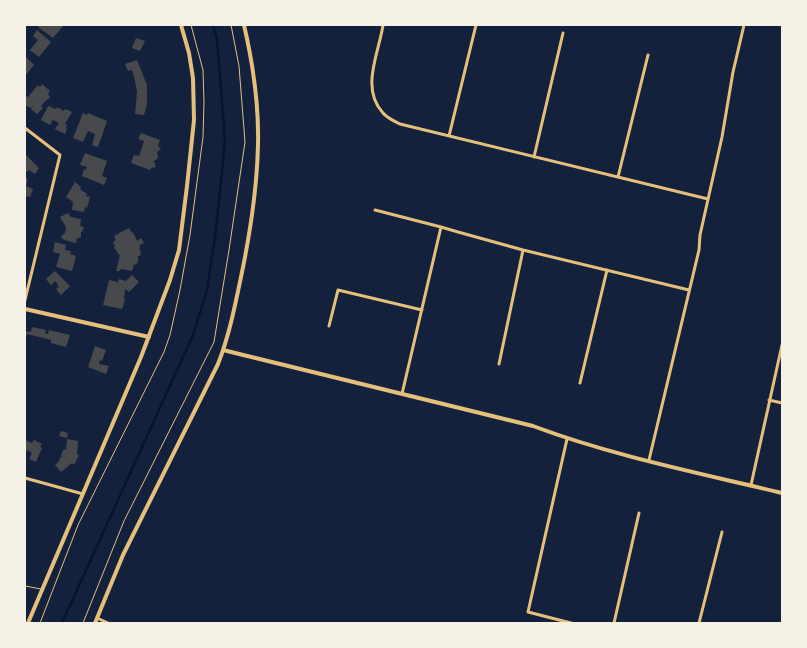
<svg xmlns="http://www.w3.org/2000/svg" width="807" height="648" font-family="'Asap Condensed',sans-serif">
  <style>
    .lines { fill: none; stroke-linecap: round; stroke-linejoin: round }
    .stream { stroke: #0b132b; stroke-width: 2.5 }
    .building { fill: #48494c }
    .path { stroke: #e5c07b; stroke-width: 1 }
    .service { stroke: #e5c07b; stroke-width: 1 }
    .minor { stroke: #e5c07b; stroke-width: 3 }
    .tertiary { stroke: #e5c07b; stroke-width: 4 }
  </style>
  <rect width="100%" height="100%" fill="#14213d"/>
  <g class="lines">
    <path class="stream" d="M62,623L193,335L207,290L216,230L225,141L217,38L213,25"/>
  </g>
  <path class="building" d="M40,25H64L53,38L38,27Z
    M37,30L51,42L39,57L30,50L38,40L33,36Z
    M136,38L145,41L140,51L132,48Z
    M26,57L34,65L25,76V58Z
    M137,60L147,85V104L144,115L135,114L137,92L135,81L132,70L128,71L125,64Z
    M42,84L50,91L48,94L50,98L44,102L41,107L43,108L37,114L31,109L34,105L31,108L25,105V98L27,96L28,97L38,85L40,87Z
    M48,106L56,109L57,107L64,111L65,109L72,112L65,124L67,125L66,128L67,129L65,134L55,129L59,123L53,120L50,125L41,120Z
    M83,113L87,115L88,113L107,121L98,147L92,145L95,134L88,131L83,142L73,138Z
    M141,133L160,140L158,146L161,149L157,152L158,158L154,161L156,167L151,168L150,170L131,163L134,155L139,156L144,141L138,139Z
    M85,153L107,161L102,176L107,178L104,185L82,176L84,169L86,170L87,167L80,165Z
    M25,154L39,168L35,174L29,170L27,172L25,170Z
    M25,178L28,179L26,186L33,189L30,197L25,196Z
    M75,182L81,187L80,189L87,194L86,196L90,197L87,208L85,207L84,212L72,210L73,202L66,197Z
    M68,213L71,217L81,219L80,226L84,227L82,232H81V237L79,238H77L76,243L64,240L61,237L62,235L65,233L66,227L60,217Z
    M129,228L132,233L133,232L137,241L141,238L144,243L140,245L139,250H141L140,256H138V261L136,265L134,264L132,271L121,269L120,271H116L120,255H119L114,247L115,246L113,242L116,240L114,236Z
    M55,242L66,245L65,250L71,251L70,254L76,256L72,271L56,267L60,254L53,252Z
    M55,271L70,286L61,295L56,289L59,287L57,286L58,284L55,281L51,285L46,279Z
    M132,275L139,282L129,292L125,289L124,299L125,300L122,309L103,305L109,280L118,282L119,279L126,281Z
    M32,327L46,330L45,333L48,334L49,330L70,335L66,347L51,343V340L27,334L25,340V331L31,332Z
    M95,346L106,350L102,361L100,360L99,364L109,366L106,374L88,367Z
    M61,431L68,433L67,438L59,436Z
    M67,439L78,441L77,454L79,455L74,465L72,463L61,472L55,465L60,460L59,459L62,456L61,455L64,449L66,450Z
    M25,440L32,443L34,440L42,444L40,447L42,448L36,462L29,459L32,453L27,450L25,454Z"/>
  <g class="lines">
    <path class="path" d="M40,623L78,525L164,352L170,335L180,290L190,235L203,137L204,102L203,70L191,25
      M83,623L124,521L214,342L229,250L245,142L239,66L231,25"/>
    <path class="service" d="M25,586L41,589"/>
    <path class="minor" d="M383,25C379,53 360,88 383,113C387,118 394,121 400,124L708,199
      M25,128L60,155L25,300
      M449,136L476,25
      M534,157L563,33
      M618,177L648,55
      M375,210L441,227L458,232L523,250L689,290
      M329,326L338,290L422,310
      M499,364L523,250
      M580,383L607,270
      M402,394L441,227
      M769,400L782,403
      M567,439L528,612L571,623
      M649,460L699,250L700,235L722,137L733,72L744,25
      M25,478L83,494
      M751,485L782,345
      M97,618L108,623
      M614,623L639,513
      M699,623L722,532"/>
    <path class="tertiary" d="M25,309L149,337
      M223,350L533,426C613,456 699,473 782,493
      M28,623L141,357L170,280L179,250L187,186L194,120L193,78L189,53L181,25
      M95,623L123,555L218,364C229,336 235,306 241,277C250,234 257,189 258,145C259,105 253,64 244,25"/>
  </g>
  <rect width="807" height="648" fill="none" stroke="#f6f1e7" stroke-width="52"/>
</svg>
